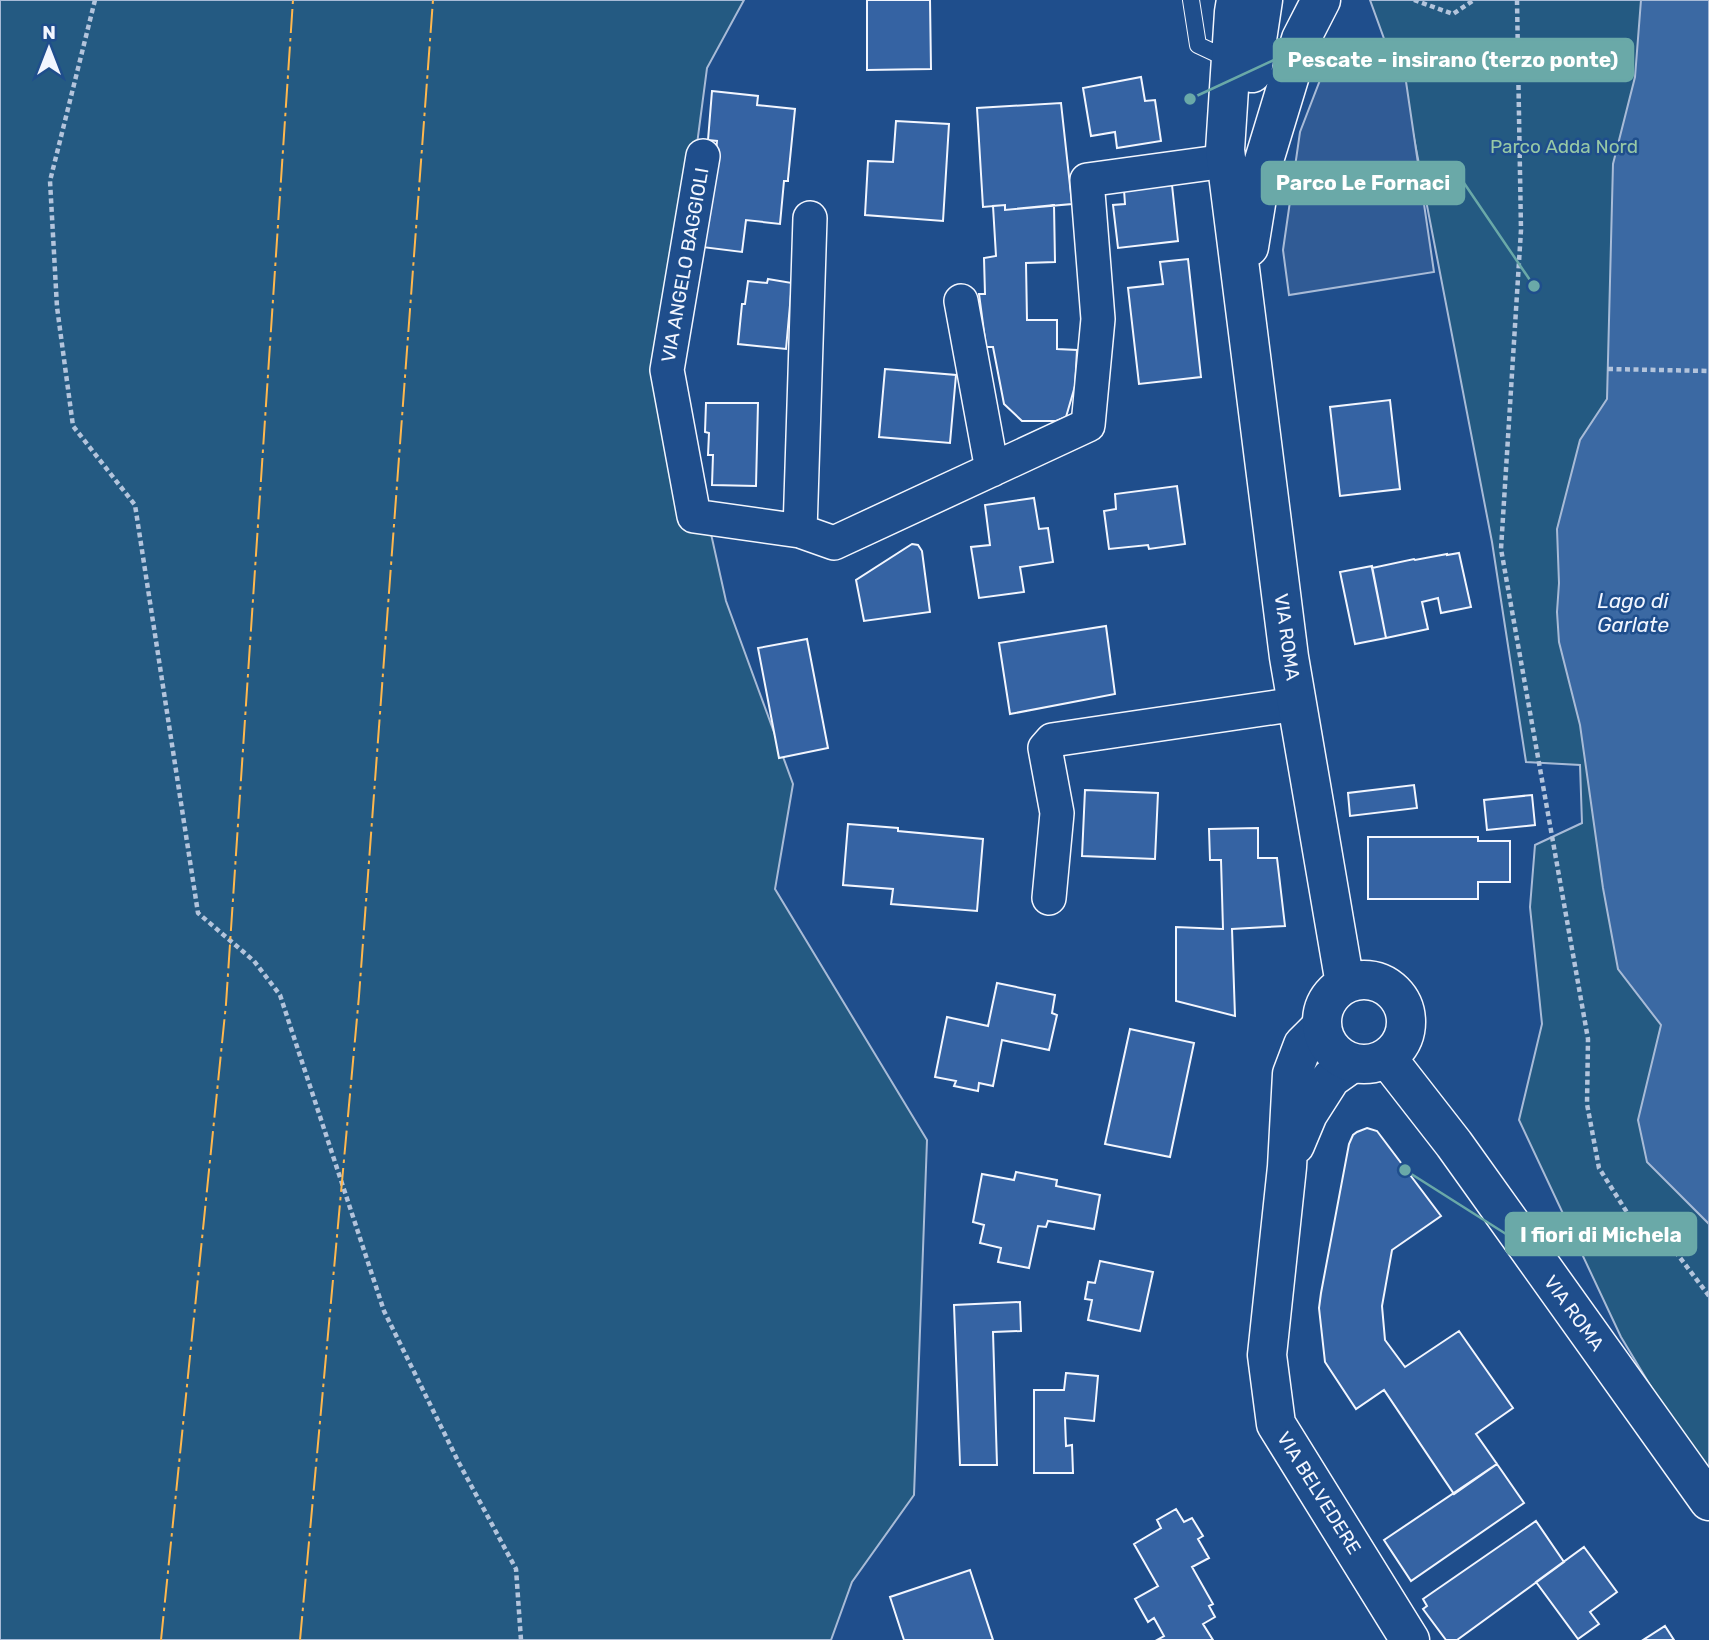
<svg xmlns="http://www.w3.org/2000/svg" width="1709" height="1640" font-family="Rubik,sans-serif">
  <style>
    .green { fill: #245a82; stroke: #a8bbd7; stroke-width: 2 }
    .parking { fill: #305b95; stroke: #a8bbd7; stroke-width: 2 }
    .water { fill: #3b69a3; stroke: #a8bbd7; stroke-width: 2 }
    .building { fill: #3563a3; stroke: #f2f6ff; stroke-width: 2 }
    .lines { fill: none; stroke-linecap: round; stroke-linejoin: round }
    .lane-casing { stroke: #f2f6ff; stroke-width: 18 }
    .street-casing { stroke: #f2f6ff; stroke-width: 36 }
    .secondary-casing { stroke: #f2f6ff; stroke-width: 41 }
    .primary-casing { stroke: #f2f6ff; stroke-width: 41 }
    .path { stroke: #b3c4dc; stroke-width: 4.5; stroke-dasharray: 5 3.5; stroke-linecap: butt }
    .lane { stroke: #1f4e8c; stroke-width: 16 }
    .street { stroke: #1f4e8c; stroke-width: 33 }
    .secondary { stroke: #1f4e8c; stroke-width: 38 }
    .primary { stroke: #1f4e8c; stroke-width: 38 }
    .power { stroke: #ffb74d; stroke-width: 2; stroke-dasharray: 24 5 3.5 5; stroke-linecap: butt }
    .labels { text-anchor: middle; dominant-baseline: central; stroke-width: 5; stroke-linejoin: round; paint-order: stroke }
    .park-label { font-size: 19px; fill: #97c8a6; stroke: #1f4e8c }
    .street-label { font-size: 19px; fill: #f2f6ff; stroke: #1f4e8c }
    .water-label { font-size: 21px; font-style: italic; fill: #f2f6ff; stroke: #1f4e8c }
    .leader { fill: none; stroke: #6aa9a8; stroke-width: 2.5 }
    .callout-dot { fill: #6aa9a8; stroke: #1f4e8c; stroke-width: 2.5 }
    .callout { fill: #6aa9a8; stroke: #6aa9a8; stroke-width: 2.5 }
    .callout-label { font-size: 21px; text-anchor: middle; font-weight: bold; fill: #fff }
  </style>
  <rect width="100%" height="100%" fill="#1f4e8c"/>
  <path class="green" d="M0,0H744L707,68L670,350L726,601L793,784L775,889L927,1140L914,1495L852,1582L831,1640H0Z
    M1370,0H1709V1483L1621,1337L1519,1120L1542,1024L1530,907L1535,845L1582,823L1580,765L1526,762L1492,542L1407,102Z"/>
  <path class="parking" d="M1404,68L1434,272L1289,295L1283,250L1300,132L1322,75Z"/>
  <path class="water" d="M1641,0H1709V1224L1647,1162L1638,1120L1661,1025L1618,969L1603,888L1580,725L1559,642L1557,612L1559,583L1557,529L1580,440L1607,399L1613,164L1635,77Z"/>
  <path class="building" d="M867,0H930L931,69L867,70Z
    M1141,77L1145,101L1155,100L1161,141L1117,148L1115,132L1091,136L1083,88Z
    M712,91L758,96L757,105L795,109L788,179V181H784L780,224L746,220L742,252L702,247L713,187L717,141L708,140Z
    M1061,103L1072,204L1005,210V205L983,207L977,108Z
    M896,121L949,124L943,221L865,215L868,161L893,162Z
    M1172,185L1178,241L1118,248L1113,205L1125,204L1124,190Z
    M1005,205V210L1054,205L1055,262L1026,263L1027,320H1057V349L1077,350L1075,386L1066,417L1056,421H1022L1004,404L993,347H986L979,294H985L984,258L996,256L993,206Z
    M1188,259L1201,377L1139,384L1128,288L1163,284L1160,262Z
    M768,279L792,283L786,349L738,344L742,304H745L748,281L767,283Z
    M885,369L956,375L950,443L879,437Z
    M1390,400L1400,489L1340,496L1330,407Z
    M706,403H758L756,486L712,485L713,455H708L709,433L705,432Z
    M1177,486L1185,544L1149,549L1148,545L1109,549L1104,511L1116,509L1115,494Z
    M1034,498L1039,529L1048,528L1053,562L1020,567L1024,592L979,598L971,547L990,545L985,505Z
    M912,544L918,545L922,551L930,612L864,621L856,580Z
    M1459,553L1471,607L1441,613L1438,598L1422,602L1428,629L1386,638L1372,568L1414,559L1415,560L1447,554V555Z
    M1372,566L1386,638L1355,644L1340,572Z
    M1106,626L1115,694L1010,714L999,643Z
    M807,639L828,748L779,758L758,648Z
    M1414,785L1417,808L1350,816L1348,793Z
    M1085,790L1158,793L1155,859L1082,856Z
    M1532,795L1535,825L1487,830L1484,800Z
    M848,824L898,828V831L983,839L977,911L891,904L893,889L843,885Z
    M1258,828V858H1277L1285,926L1232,929L1235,1016L1176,1001V927L1223,929L1221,860H1210L1209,829Z
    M1368,837H1478V841H1510V882H1478V899H1368Z
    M997,983L1055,995L1052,1013L1057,1015L1049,1050L1002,1040L993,1086L979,1083L978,1091L954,1086L956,1081L935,1077L947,1017L988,1026Z
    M1130,1029L1194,1043L1170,1157L1105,1144Z
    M1367,1128L1377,1131L1441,1216L1392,1250L1382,1306L1385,1340L1405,1367L1459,1331L1513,1408L1476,1434L1497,1464L1454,1494L1384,1390L1356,1409L1325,1362L1319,1308L1321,1293L1349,1144L1353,1135L1357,1132Z
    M1016,1172L1057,1180L1056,1186L1100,1195L1094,1229L1048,1221L1046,1227L1038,1226L1029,1268L998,1262L1001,1248L980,1243L984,1225L973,1222L982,1174L1014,1180Z
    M1100,1261L1153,1272L1140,1331L1088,1320L1092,1300L1085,1299L1088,1282L1095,1283Z
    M1020,1302L1021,1331L993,1332L997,1465H960L954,1305Z
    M1066,1373L1098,1376L1094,1421L1065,1418L1066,1446L1072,1445L1073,1473H1034V1390H1064Z
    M1497,1464L1524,1503L1411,1581L1384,1540Z
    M1176,1509L1184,1522L1192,1518L1203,1536L1198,1539L1209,1558L1192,1567L1213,1604L1209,1606L1215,1617L1203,1624L1213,1640H1157L1164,1636L1154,1618L1148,1622L1135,1599L1158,1586L1134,1544L1161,1528L1157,1520Z
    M1536,1521L1564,1562L1457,1640H1446L1423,1609L1427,1606L1423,1599Z
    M1584,1547L1617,1592L1590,1612L1599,1624L1578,1639L1536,1582Z
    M970,1570L993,1640H904L890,1597Z
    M1665,1626L1674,1640H1643Z"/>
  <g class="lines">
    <defs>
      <path id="lane" d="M1191,0L1198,45L1230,60"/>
      <path id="street" d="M703,156L667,370L694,516L800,531
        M810,218L800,531L834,543L1088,425L1098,319L1087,180L1226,161
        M961,301L992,470
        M1049,898L1057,813L1045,748L1052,740L1297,704"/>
      <path id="secondary" d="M1321,1027L1303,1045L1292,1074L1287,1167L1267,1355L1276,1424L1410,1640
        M1295,1145L1308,1114L1331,1078L1352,1063"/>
      <path id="primary" d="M1236,0L1234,12L1225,150L1289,657L1345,984
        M1252,73L1263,0
        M1249,247L1262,167L1301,39L1321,0
        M1322 1022a42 42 0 1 1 84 0a42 42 0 1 1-84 0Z
        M1387,1058L1454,1144L1709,1501"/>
    </defs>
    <use href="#lane" class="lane-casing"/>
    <use href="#street" class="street-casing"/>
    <use href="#secondary" class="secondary-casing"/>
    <use href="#primary" class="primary-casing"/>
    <path class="path" d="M95,0L50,181L57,307L73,426L135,505L198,913L254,961L280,995L384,1311L459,1463L516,1569L521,1640
      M1414,0L1453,14L1474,0
      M1517,0L1521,230L1501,549L1588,1039L1587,1104L1599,1168L1628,1214L1675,1251L1709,1296
      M1608,369L1709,371"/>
    <use href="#lane" class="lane"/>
    <use href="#street" class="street"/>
    <use href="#secondary" class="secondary"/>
    <use href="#primary" class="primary"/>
    <path class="power" d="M161,1640L226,1004L293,0
      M300,1640L359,996L433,0"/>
  </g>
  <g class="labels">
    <g class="park-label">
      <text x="1564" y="146">Parco Adda Nord</text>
    </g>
    <g class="street-label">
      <text transform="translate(685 265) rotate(-80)">VIA ANGELO BAGGIOLI</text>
      <text transform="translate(1287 637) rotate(82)">VIA ROMA</text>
      <text transform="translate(1574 1313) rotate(54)">VIA ROMA</text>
      <text transform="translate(1319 1493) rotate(58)">VIA BELVEDERE</text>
    </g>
    <g class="water-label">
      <text x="1633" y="600">Lago di<tspan x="1633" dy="24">Garlate</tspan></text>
    </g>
  </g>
  <path class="leader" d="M1190 99L1274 60M1534 286L1464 183M1405 1170L1506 1234"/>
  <g class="callout-dot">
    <circle cx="1190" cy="99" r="7"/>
    <circle cx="1534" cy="286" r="7"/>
    <circle cx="1405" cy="1170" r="7"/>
  </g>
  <g class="callout">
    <rect x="1274" y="39" width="359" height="42" rx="7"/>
    <rect x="1262" y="162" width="202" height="42" rx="7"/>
    <rect x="1506" y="1213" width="190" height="42" rx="7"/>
  </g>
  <g class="callout-label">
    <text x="1453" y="67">Pescate - insirano (terzo ponte)</text>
    <text x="1363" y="190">Parco Le Fornaci</text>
    <text x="1601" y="1242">I fiori di Michela</text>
  </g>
  <g transform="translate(49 49)" stroke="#1f4e8c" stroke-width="5" paint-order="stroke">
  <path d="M0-5L12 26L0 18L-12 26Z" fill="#f2f6ff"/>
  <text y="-10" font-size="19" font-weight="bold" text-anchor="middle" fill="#f2f6ff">N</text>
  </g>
</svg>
